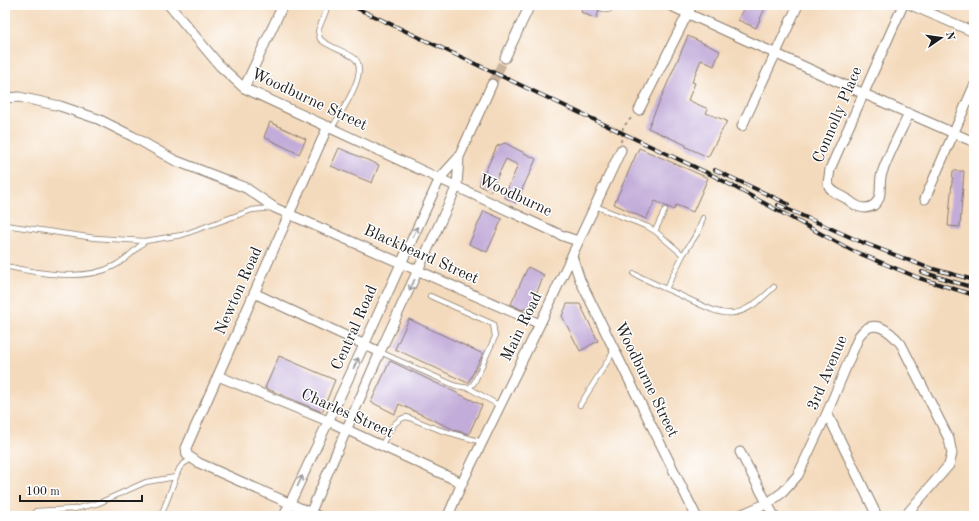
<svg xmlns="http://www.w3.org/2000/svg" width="979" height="521" font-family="'Old Standard TT',serif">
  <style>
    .building { fill: #c2acd9 }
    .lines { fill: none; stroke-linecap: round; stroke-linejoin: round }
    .minor-tunnel { stroke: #c9b49c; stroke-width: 9; stroke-dasharray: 9 4.5; stroke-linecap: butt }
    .service-casing { stroke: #887b6c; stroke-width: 6 }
    .minor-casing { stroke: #887b6c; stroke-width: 11 }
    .path { stroke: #887b6c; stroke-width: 1.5; stroke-dasharray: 3 3; stroke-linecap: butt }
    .service { stroke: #fff; stroke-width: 4.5 }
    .minor { stroke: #fff; stroke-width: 9 }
    .rail-casing { stroke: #1c1c1c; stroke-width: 4 }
    .rail { stroke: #fff; stroke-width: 2.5; stroke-dasharray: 8; stroke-linecap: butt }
    .oneway { stroke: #999 }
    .labels { text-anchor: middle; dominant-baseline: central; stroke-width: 3; stroke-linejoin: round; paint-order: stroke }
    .street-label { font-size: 16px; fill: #1c1c1c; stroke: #fff }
  </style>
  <rect width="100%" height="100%" fill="#fff"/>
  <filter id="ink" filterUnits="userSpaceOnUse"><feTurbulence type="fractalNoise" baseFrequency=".025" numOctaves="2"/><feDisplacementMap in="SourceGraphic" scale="8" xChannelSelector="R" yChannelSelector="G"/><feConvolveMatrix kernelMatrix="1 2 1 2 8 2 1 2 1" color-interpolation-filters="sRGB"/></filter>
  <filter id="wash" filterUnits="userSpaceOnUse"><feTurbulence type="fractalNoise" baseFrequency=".012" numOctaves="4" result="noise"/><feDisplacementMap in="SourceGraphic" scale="16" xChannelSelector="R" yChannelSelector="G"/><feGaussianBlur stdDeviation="0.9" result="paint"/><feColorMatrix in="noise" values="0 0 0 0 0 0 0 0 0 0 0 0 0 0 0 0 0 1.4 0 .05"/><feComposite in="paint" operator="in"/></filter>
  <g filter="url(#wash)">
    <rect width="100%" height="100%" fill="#f4dabc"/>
    <g id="blocks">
      <path class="building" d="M584,5H599L597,9L599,11L596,19L581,12Z
        M745,5H758L765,8L756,28L738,20Z
        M688,36L720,51L714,66L701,60L692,82L695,83L688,100L708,109L706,113L727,121L708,157L686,147V145L648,128Z
        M270,122L306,139L299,154L264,137Z
        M505,143L536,159L516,203L504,197L518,165L506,159L490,192L479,185L497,146Z
        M339,148L379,165L372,183L331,166Z
        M639,148L708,178L693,212L676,205L674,210L655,201L646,219L614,204Z
        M953,171H964L960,227L948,226Z
        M484,211L502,219L487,252L469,244Z
        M528,267L544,275L531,306L522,310L511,304Z
        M567,304H580L598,341L580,351L562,316Z
        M409,319L483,354L468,383L395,349Z
        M279,356L335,380L322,412L265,388Z
        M390,361L482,405L469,434L457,431L399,404L395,414L371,402Z"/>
    </g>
  </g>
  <g filter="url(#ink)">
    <use href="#blocks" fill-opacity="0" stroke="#887b6c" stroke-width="1"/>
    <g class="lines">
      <path class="minor-tunnel" d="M492,84L505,58"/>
      <defs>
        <path id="service" d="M601,8L608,10L616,5
          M326,11L318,31L320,39C329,47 342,50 353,57C372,69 340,113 332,128
          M595,206L648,227L655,231L683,255L666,289L673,292C721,313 732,329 774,287
          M5,225L95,238L145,241L182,235L252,210L271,208
          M655,231L665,210
          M683,255L698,232L703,218
          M5,266C36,273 84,282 114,266C126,260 135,250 145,241
          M634,274L666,289
          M380,352L456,386L469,388L474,383L495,337L493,324L430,296
          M469,388L500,406
          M580,405L614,351
          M381,446C388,435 393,419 407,417L440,430L482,442
          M31,516L36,511L74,509L99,503L146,482L176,477
          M161,516L179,469L182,465L191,459"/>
        <path id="minor" d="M169,5L220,66L244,88L563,236L578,241
          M669,5L862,93L974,142
          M903,5L830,169L828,184C831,193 840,194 847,199C855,205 863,212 874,205C884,197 878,183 882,173C889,153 900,133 909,114
          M911,5L974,32
          M505,58L530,5
          M244,88L283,5
          M5,98L19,97L60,106L98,119L132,136L174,160L246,188L275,208L540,324
          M639,110L692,5
          M742,126L798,5
          M925,199L974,86
          M572,256L580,280L696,516
          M254,293L380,352
          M218,376L328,421L462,483
          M827,413L877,516
          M740,452L774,516
          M284,516L364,345L440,178L459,157L492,84
          M309,516L380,352L457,186L459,157
          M318,516L199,463L187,455L186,448L328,126
          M448,516L462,483L540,324L621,150
          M738,516L768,503L783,492L798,475L827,413L859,336C873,316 890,331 901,344L949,439L952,454L949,465L905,516"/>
      </defs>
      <use href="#service" class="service-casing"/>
      <use href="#minor" class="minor-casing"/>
      <path class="path" d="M621,142L623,127L633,116"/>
      <use href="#service" class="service"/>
      <use href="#minor" class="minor"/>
      <defs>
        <path id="rail" d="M350,5L714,176L851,250L919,278L974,295
          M715,170L788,204
          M778,205L859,241L926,267L974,280
          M922,272L974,288"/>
      </defs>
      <use href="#rail" class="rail-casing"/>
      <use href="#rail" class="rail"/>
    </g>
    <defs><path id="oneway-shaft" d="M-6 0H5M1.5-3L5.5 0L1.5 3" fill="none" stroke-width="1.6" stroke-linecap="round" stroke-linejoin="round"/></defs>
    <g class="oneway">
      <use href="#oneway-shaft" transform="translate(415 232) rotate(-65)"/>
      <use href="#oneway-shaft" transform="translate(412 285) rotate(115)"/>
      <use href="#oneway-shaft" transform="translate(356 363) rotate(-65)"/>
      <use href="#oneway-shaft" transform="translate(300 481) rotate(-65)"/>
    </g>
  </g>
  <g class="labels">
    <g class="street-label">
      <text transform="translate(309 100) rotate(25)">Woodburne Street</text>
      <text transform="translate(838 115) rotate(-67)">Connolly Place</text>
      <text transform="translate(515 196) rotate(25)">Woodburne</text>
      <text transform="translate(421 255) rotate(24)">Blackbeard Street</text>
      <text transform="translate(239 291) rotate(-66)">Newton Road</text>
      <text transform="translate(522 327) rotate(-64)">Main Road</text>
      <text transform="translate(355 328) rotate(-66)">Central Road</text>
      <text transform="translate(828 373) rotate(-67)">3rd Avenue</text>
      <text transform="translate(646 380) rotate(64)">Woodburne Street</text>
      <text transform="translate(347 414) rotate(24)">Charles Street</text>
    </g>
  </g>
  <rect width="979" height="521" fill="none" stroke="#fff" stroke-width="20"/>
  <g transform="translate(941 38) rotate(77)" stroke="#ffffff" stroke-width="3" paint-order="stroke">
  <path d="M0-3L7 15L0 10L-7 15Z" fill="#1c1c1c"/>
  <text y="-6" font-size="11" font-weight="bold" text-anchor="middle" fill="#1c1c1c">N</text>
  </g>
  <path d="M20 495v6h122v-6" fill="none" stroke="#1c1c1c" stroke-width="2"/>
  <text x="26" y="495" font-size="12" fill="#1c1c1c" stroke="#ffffff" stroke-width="3" paint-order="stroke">100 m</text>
</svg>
